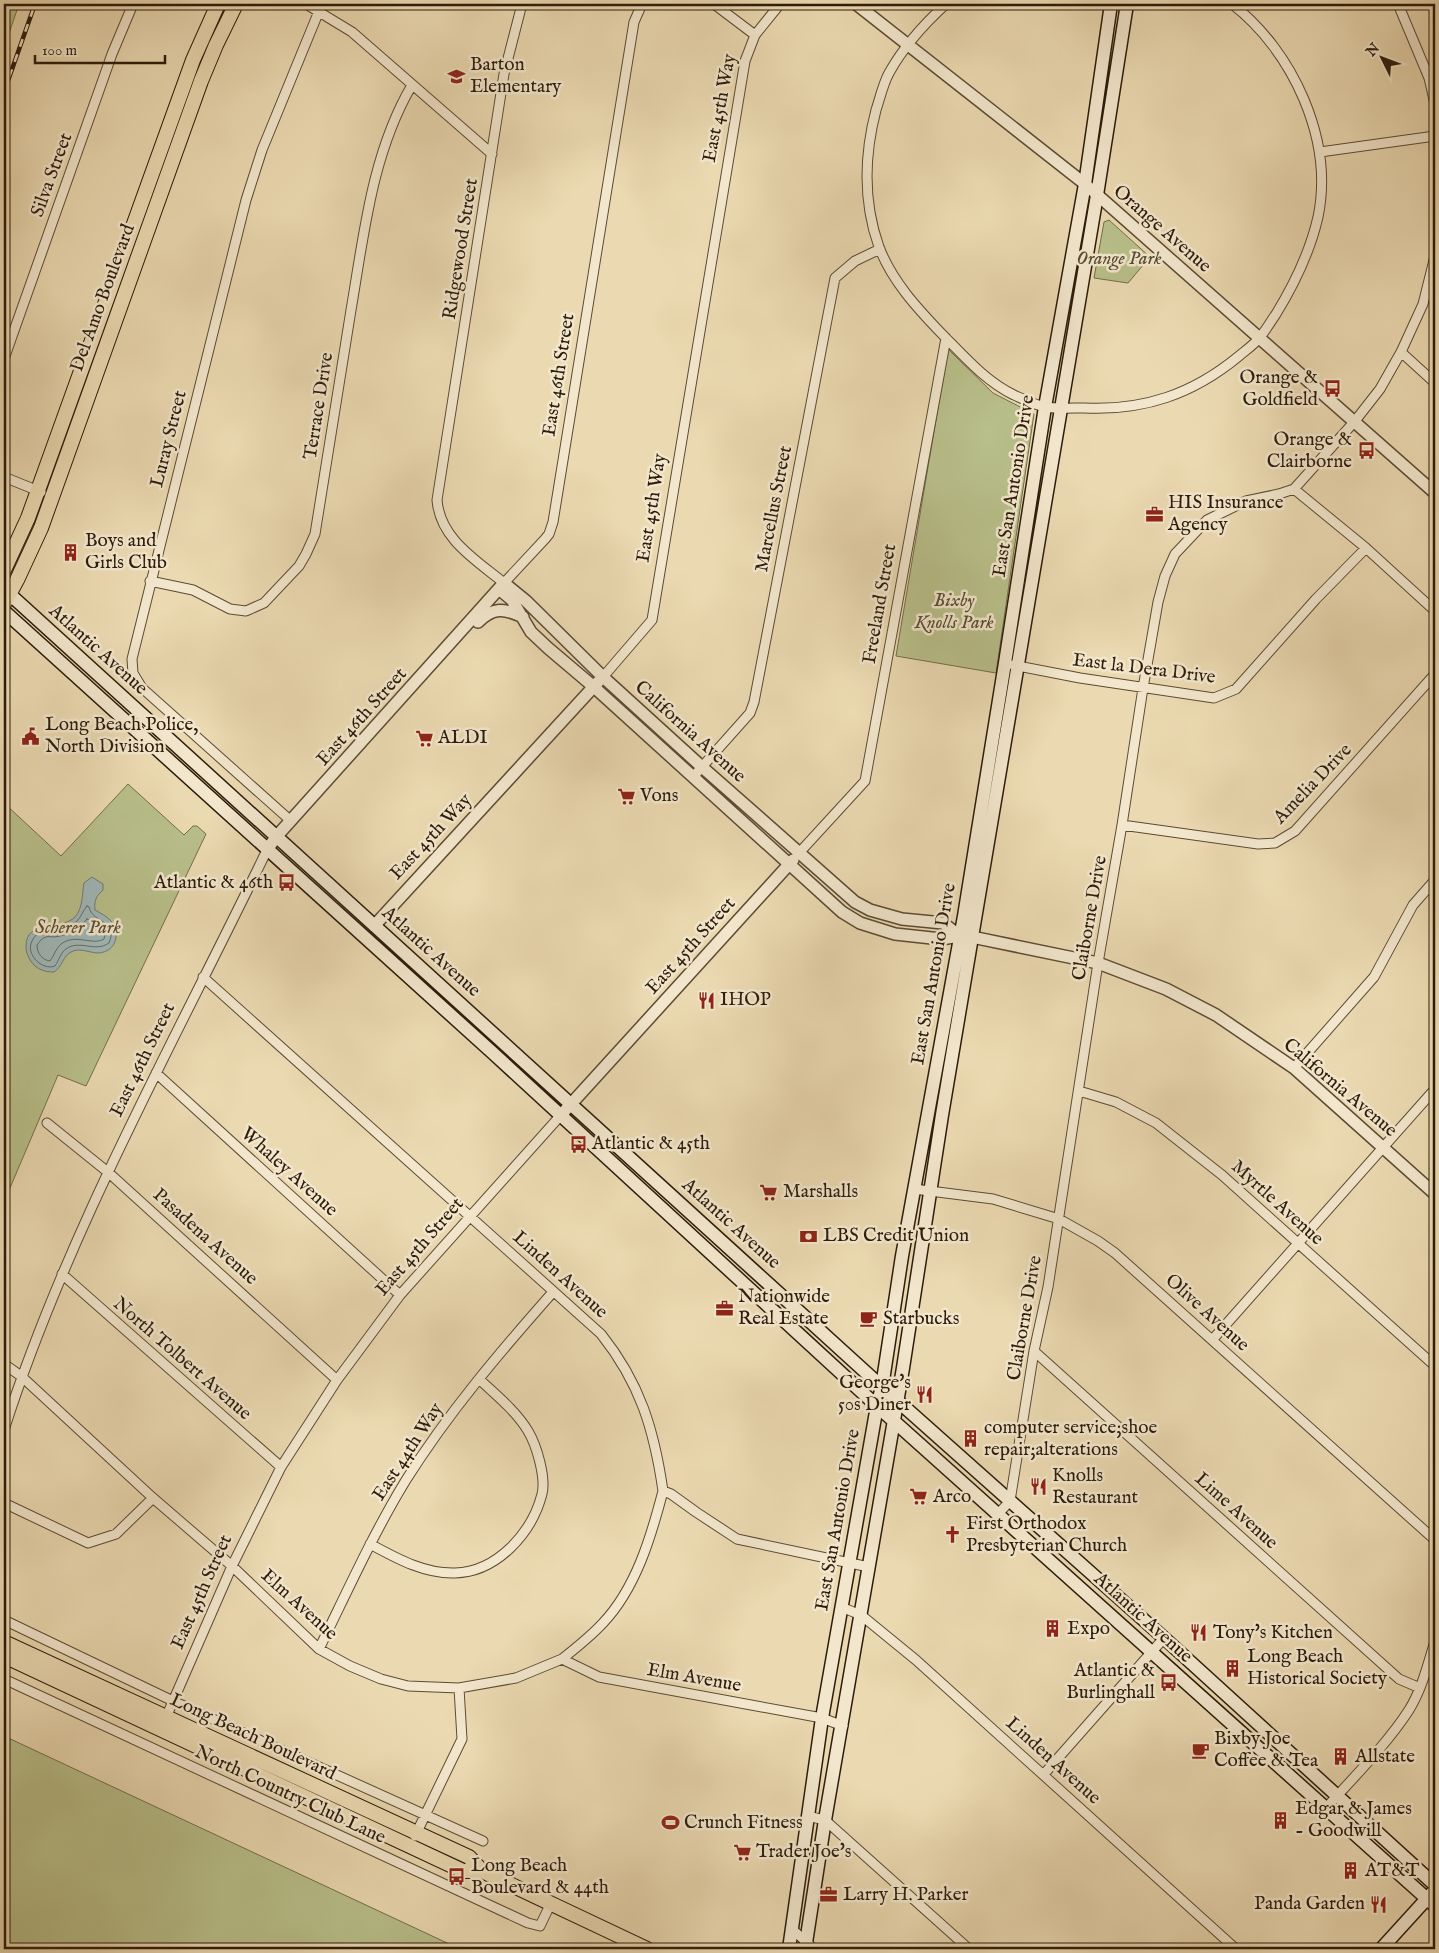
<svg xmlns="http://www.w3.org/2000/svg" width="1439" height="1953" font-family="'IM FELL English',serif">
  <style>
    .green { fill: #b8bf8a; stroke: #726e4a }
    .water { fill: #9eb7b8; stroke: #707973 }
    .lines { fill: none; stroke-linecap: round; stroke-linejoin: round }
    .shore { stroke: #656a62; stroke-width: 1 }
    .minor-casing { stroke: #5c4b34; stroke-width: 11 }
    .tertiary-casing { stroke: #5c4b34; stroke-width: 14 }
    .secondary-casing { stroke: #2c1c0b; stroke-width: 15 }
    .primary-casing { stroke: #2c1c0b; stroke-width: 16 }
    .minor { stroke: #f2e6cc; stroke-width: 9 }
    .tertiary { stroke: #f2e6cc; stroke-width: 11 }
    .secondary { stroke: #f2e6cc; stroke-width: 12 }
    .primary { stroke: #ebd9b1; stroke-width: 14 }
    .rail-casing { stroke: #2c1c0b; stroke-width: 4.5 }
    .rail { stroke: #f2e6cc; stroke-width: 2.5; stroke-dasharray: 8; stroke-linecap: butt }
    .labels { text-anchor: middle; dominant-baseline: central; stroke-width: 5; stroke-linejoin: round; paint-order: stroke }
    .poi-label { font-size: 19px; fill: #2c1c0b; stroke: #f2e6cc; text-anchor: start }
    .street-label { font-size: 19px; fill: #2c1c0b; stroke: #f2e6cc }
    .park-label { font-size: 19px; font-style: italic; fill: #564d31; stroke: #f2e6cc }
  </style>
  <rect width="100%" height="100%" fill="#ebd9b1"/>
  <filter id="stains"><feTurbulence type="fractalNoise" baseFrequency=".004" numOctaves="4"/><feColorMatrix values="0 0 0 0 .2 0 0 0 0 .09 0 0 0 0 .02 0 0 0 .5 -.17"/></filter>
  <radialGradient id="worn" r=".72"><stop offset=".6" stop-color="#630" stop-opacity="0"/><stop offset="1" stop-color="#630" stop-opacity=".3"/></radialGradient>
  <path class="green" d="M4,4H19L4,48Z
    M1109,220L1150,257L1128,283L1094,278L1104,222Z
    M948,349L993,393L1034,414L996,673L896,656Z
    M128,784L184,835L193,826H197L206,834L86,1086L58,1075L4,1202V803L61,856Z
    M4,1736L460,1949H4Z"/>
  <path class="water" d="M92,877L103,884V890C96,896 94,901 95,910C100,913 107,916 111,921C121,934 116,952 98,953C90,953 79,947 71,952C63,956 62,967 54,972C45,972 39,970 33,964C29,959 26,953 26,946C26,919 61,931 75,917C83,908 82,894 84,883Z"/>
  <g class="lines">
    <path class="shore" d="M87,906L89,907C92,923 119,920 109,943C95,953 79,939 66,949C61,952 59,960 55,966C42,971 25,954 32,941C37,930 46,932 55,931C62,930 70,926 76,922C81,918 83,910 87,906Z
      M87,919C96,922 107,928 104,939C92,946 76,933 61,944C56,948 54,956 50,961C42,960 37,953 37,945C39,942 42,938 46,937C49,936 51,937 54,937C67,936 80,928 87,919Z"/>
    <defs>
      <path id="minor" d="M306,4L352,32L492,154
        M522,4L504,74L437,500C440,539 476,560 504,583L545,539L549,534L553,522L634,22L642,4
        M714,4L755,35
        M946,4C924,24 904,46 889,73C883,84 880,98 876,110C864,156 863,202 879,247C892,281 917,308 941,333C963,355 985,381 1014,395C1023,399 1035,405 1045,407C1057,409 1072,408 1084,408C1144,411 1193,394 1239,356C1246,350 1255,344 1260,337C1266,330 1271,321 1276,314C1295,283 1310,252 1318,217C1334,140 1293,51 1232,4
        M1398,4L1429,78L1435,104
        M1320,152L1435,136
        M1401,352L1435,383
        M4,359L112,54L133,4
        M4,477L41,492
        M1294,489L1366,548L1435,611
        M150,581L193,590L230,609L246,611L264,603L299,566L306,554L315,534C327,460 339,385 351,310C364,234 372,153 412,85
        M1013,665L1080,678L1214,698L1236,689L1316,599L1366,548
        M603,677L652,620L745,61L755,35L780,4
        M693,777L750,713L754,702L835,278L855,261L880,249
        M291,821L142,688L133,673L132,659L246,200L262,150L319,11
        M1122,825L1258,844L1275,843L1295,831L1435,674
        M799,853L865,781L946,338
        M203,977L601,1334C640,1383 654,1429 663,1491L671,1494L696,1512L737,1539L869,1567
        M1294,1068L1374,977L1413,905L1435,880
        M156,1073L400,1295
        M1079,1091L1116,1102L1156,1123L1222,1175L1435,1366
        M47,1123L109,1173L337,1380
        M914,1189L993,1199L1059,1219L1098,1241L1115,1253L1435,1540
        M62,1274L281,1467
        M1213,1339L1435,1089
        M1034,1351L1399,1679L1420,1688
        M4,1364L21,1376L153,1498L232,1566L319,1649L350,1666L381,1679L408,1686L459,1688L516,1678L562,1659L599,1677L822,1718L843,1726
        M4,1430C69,1228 175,1041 267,850
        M4,1503L88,1543L116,1534L153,1498
        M998,1514L1010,1501L1034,1351L1048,1287L1098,963L1122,825L1143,688L1158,602L1165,576L1175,554L1207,520L1246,501L1279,494L1294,489L1355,421L1380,389L1401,352L1423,304L1435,256
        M370,1544C396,1558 424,1574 455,1573C497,1572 532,1533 542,1494C546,1478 537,1446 528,1431C516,1411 496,1395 479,1379
        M841,1607L861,1615L916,1660L1236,1949
        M4,1620L173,1701L483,1841
        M319,1649C347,1592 373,1534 406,1480C448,1413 500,1352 553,1292
        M562,1659C576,1648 590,1637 603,1623C636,1588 651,1537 663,1491
        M4,1679L528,1923L540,1926L551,1903
        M164,1722L232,1566L281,1467L337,1380L400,1295L561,1115
        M1044,1774L1164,1638
        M1326,1808C1353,1778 1387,1744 1409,1710C1422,1689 1428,1664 1435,1641
        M807,1816L825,1820L969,1949
        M415,1836L462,1739L459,1688
        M792,1929L814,1949"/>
      <path id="tertiary" d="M856,4L1085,184L1435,493
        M499,589L512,600L531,632L548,648L594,687L842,912L860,923L895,934L941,939L960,936L972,937L1098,963L1166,989L1216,1015L1294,1068L1435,1194
        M478,622C493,607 504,608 523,617
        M267,850L276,837L504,583L526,601L603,677L702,767L855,902L870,910L902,919L943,923L960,936
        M374,926L598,682
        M561,1115L793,860"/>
      <path id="secondary" d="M4,589L882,1387L1164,1638L1435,1885
        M4,611L494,1054L877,1406L1435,1906
        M789,1949L822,1718L877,1406L882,1387L902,1256L964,916L1005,663L1045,407L1085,184L1111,4
        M805,1949L825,1820L903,1368L942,1115L1097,195L1127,4
        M1381,1949L1432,1893"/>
      <path id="primary" d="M4,570L28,518L193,60L218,4
        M4,604L17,580L41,528L201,81L216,45L236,4
        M4,1642L469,1857L482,1871
        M4,1656L463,1871H482L647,1949"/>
    </defs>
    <use href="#minor" class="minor-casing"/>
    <use href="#tertiary" class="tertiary-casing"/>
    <use href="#secondary" class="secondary-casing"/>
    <use href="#primary" class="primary-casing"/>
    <use href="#minor" class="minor"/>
    <use href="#tertiary" class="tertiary"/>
    <use href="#secondary" class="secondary"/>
    <use href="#primary" class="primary"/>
    <defs>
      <path id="rail" d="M4,92L35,4"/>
    </defs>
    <use href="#rail" class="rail-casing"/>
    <use href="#rail" class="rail"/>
  </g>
  <defs>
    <symbol id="school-bare" viewBox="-9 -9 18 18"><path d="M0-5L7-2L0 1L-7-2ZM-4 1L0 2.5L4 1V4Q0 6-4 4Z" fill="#8f2418" stroke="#f2e6cc" stroke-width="2.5" paint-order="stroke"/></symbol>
    <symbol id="bus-bare" viewBox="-9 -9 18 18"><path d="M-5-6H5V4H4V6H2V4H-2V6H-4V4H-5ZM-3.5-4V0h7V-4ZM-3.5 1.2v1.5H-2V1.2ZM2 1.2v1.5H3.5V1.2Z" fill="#8f2418" stroke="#f2e6cc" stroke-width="2.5" paint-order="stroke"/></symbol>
    <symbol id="office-bare" viewBox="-9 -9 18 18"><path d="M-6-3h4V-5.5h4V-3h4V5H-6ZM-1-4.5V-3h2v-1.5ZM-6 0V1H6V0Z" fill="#8f2418" stroke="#f2e6cc" stroke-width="2.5" paint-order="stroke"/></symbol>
    <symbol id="building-bare" viewBox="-9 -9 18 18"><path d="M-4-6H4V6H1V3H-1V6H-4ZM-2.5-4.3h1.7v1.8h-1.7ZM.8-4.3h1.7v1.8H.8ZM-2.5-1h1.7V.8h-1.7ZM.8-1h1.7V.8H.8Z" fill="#8f2418" stroke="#f2e6cc" stroke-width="2.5" paint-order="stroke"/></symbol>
    <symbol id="civic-bare" viewBox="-9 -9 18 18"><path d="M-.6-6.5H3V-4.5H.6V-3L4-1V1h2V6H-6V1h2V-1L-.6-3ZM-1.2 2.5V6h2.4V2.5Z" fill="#8f2418" stroke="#f2e6cc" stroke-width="2.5" paint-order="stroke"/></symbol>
    <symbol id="supermarket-bare" viewBox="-9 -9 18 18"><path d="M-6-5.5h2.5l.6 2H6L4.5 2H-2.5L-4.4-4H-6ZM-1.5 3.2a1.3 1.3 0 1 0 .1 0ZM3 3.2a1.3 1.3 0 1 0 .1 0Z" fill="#8f2418" stroke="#f2e6cc" stroke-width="2.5" paint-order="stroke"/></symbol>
    <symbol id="restaurant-bare" viewBox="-9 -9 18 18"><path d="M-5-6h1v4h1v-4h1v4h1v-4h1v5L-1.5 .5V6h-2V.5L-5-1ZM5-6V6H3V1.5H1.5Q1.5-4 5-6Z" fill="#8f2418" stroke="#f2e6cc" stroke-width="2.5" paint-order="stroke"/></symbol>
    <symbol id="bank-bare" viewBox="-9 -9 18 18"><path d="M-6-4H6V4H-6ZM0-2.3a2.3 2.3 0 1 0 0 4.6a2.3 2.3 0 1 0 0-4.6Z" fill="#8f2418" stroke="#f2e6cc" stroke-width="2.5" paint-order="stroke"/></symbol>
    <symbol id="cafe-bare" viewBox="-9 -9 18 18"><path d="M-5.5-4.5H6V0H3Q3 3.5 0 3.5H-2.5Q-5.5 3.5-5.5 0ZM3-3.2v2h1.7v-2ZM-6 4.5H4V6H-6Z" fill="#8f2418" stroke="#f2e6cc" stroke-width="2.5" paint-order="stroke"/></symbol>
    <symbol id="church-bare" viewBox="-9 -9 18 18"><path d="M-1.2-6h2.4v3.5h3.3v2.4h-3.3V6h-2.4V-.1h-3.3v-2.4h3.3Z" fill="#8f2418" stroke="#f2e6cc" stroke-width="2.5" paint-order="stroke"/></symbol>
    <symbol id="stadium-bare" viewBox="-9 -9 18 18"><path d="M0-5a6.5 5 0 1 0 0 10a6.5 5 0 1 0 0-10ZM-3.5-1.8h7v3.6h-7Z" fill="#8f2418" stroke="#f2e6cc" stroke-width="2.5" paint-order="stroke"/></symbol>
  </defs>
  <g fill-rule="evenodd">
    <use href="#school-bare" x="444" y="64" width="25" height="25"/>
    <use href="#bus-bare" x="1320" y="376" width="25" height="25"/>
    <use href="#bus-bare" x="1354" y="438" width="25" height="25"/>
    <use href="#office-bare" x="1142" y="502" width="25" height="25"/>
    <use href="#building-bare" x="58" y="540" width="25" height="25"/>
    <use href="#civic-bare" x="18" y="724" width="25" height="25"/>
    <use href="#supermarket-bare" x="412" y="726" width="25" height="25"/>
    <use href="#supermarket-bare" x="614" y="784" width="25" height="25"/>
    <use href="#bus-bare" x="274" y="870" width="25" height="25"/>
    <use href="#restaurant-bare" x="694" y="988" width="25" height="25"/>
    <use href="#bus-bare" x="566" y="1132" width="25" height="25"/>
    <use href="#supermarket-bare" x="756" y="1180" width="25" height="25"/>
    <use href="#bank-bare" x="796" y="1224" width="25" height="25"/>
    <use href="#office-bare" x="712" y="1296" width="25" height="25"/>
    <use href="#cafe-bare" x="856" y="1306" width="25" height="25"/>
    <use href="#restaurant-bare" x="912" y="1382" width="25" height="25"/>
    <use href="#building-bare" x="958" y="1426" width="25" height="25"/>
    <use href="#restaurant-bare" x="1026" y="1474" width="25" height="25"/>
    <use href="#supermarket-bare" x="906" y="1484" width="25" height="25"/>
    <use href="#church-bare" x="940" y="1522" width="25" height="25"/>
    <use href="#building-bare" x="1040" y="1616" width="25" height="25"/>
    <use href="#restaurant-bare" x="1186" y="1620" width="25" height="25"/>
    <use href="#building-bare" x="1220" y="1656" width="25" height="25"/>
    <use href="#bus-bare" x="1156" y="1670" width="25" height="25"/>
    <use href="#cafe-bare" x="1188" y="1738" width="25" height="25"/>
    <use href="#building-bare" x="1328" y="1744" width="25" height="25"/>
    <use href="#building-bare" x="1268" y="1808" width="25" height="25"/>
    <use href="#stadium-bare" x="658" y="1810" width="25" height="25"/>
    <use href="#supermarket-bare" x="730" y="1840" width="25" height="25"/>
    <use href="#building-bare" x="1338" y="1858" width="25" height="25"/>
    <use href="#bus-bare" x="444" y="1864" width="25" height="25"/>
    <use href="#office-bare" x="816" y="1882" width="25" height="25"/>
    <use href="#restaurant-bare" x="1366" y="1892" width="25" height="25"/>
  </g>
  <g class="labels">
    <g class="poi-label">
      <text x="470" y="65">Barton<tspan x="470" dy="22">Elementary</tspan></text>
      <text x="1318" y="378" text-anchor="end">Orange &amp;<tspan x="1318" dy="22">Goldfield</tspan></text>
      <text x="1352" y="440" text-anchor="end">Orange &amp;<tspan x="1352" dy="22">Clairborne</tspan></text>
      <text x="1168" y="503">HIS Insurance<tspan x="1168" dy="22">Agency</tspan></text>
      <text x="85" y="541">Boys and<tspan x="85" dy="22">Girls Club</tspan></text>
      <text x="45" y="725">Long Beach Police,<tspan x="45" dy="22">North Division</tspan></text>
      <text x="438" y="738">ALDI</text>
      <text x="640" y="796">Vons</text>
      <text x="273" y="883" text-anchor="end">Atlantic &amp; 46th</text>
      <text x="720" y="1000">IHOP</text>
      <text x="592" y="1144">Atlantic &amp; 45th</text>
      <text x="783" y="1192">Marshalls</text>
      <text x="823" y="1236">LBS Credit Union</text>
      <text x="738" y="1297">Nationwide<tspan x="738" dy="22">Real Estate</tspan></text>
      <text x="883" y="1319">Starbucks</text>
      <text x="911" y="1383" text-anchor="end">George's<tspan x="911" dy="22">50s Diner</tspan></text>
      <text x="984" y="1428">computer service;shoe<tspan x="984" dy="22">repair;alterations</tspan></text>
      <text x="1052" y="1476">Knolls<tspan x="1052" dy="22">Restaurant</tspan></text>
      <text x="933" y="1497">Arco</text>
      <text x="966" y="1524">First Orthodox<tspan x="966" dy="22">Presbyterian Church</tspan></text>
      <text x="1067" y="1629">Expo</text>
      <text x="1213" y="1633">Tony's Kitchen</text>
      <text x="1247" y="1657">Long Beach<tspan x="1247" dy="22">Historical Society</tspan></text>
      <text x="1155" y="1671" text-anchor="end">Atlantic &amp;<tspan x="1155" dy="22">Burlinghall</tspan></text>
      <text x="1214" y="1739">Bixby Joe<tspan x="1214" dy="22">Coffee &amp; Tea</tspan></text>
      <text x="1355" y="1757">Allstate</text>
      <text x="1295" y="1809">Edgar &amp; James<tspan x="1295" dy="22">- Goodwill</tspan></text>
      <text x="684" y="1823">Crunch Fitness</text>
      <text x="756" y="1852">Trader Joe's</text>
      <text x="471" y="1866">Long Beach<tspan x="471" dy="22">Boulevard &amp; 44th</tspan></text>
      <text x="1365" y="1871">AT&amp;T</text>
      <text x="843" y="1895">Larry H. Parker</text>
      <text x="1365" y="1904" text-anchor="end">Panda Garden</text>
    </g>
    <g class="street-label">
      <text transform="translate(720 108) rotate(-79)">East 45th Way</text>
      <text transform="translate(52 175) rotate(-70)">Silva Street</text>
      <text transform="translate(1162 229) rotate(41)">Orange Avenue</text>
      <text transform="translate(461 249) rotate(-81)">Ridgewood Street</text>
      <text transform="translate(103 298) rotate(-70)">Del Amo Boulevard</text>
      <text transform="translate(559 375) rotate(-81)">East 46th Street</text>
      <text transform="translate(319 406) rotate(-81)">Terrace Drive</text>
      <text transform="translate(169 439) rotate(-76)">Luray Street</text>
      <text transform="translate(1014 486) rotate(-81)">East San Antonio Drive</text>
      <text transform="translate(652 508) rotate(-81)">East 45th Way</text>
      <text transform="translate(774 509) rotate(-79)">Marcellus Street</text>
      <text transform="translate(880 604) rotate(-80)">Freeland Street</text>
      <text transform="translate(98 650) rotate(42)">Atlantic Avenue</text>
      <text transform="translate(1144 669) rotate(7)">East la Dera Drive</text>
      <text transform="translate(362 717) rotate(-48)">East 46th Street</text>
      <text transform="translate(690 732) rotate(42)">California Avenue</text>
      <text transform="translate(1313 784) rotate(-46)">Amelia Drive</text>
      <text transform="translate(431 837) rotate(-47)">East 45th Way</text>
      <text transform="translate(1090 918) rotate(-80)">Claiborne Drive</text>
      <text transform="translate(691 946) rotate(-48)">East 45th Street</text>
      <text transform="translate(431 952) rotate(42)">Atlantic Avenue</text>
      <text transform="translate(934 974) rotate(-80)">East San Antonio Drive</text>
      <text transform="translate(143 1060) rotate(-64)">East 46th Street</text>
      <text transform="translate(1340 1088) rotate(40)">California Avenue</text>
      <text transform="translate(289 1172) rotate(42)">Whaley Avenue</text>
      <text transform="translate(1277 1203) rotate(42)">Myrtle Avenue</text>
      <text transform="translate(731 1224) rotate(42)">Atlantic Avenue</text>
      <text transform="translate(205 1237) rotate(42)">Pasadena Avenue</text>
      <text transform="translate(420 1247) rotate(-49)">East 45th Street</text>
      <text transform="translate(560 1275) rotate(42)">Linden Avenue</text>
      <text transform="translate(1207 1313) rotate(42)">Olive Avenue</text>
      <text transform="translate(1025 1318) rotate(-80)">Claiborne Drive</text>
      <text transform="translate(182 1359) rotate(41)">North Tolbert Avenue</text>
      <text transform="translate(408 1452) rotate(-57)">East 44th Way</text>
      <text transform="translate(1236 1511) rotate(42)">Lime Avenue</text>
      <text transform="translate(838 1520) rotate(-80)">East San Antonio Drive</text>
      <text transform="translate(202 1592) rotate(-66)">East 45th Street</text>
      <text transform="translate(299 1605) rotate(42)">Elm Avenue</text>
      <text transform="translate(1143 1618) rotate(42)">Atlantic Avenue</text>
      <text transform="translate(694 1678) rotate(10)">Elm Avenue</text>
      <text transform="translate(253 1737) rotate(25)">Long Beach Boulevard</text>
      <text transform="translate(1053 1761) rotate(42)">Linden Avenue</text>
      <text transform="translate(290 1795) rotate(25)">North Country Club Lane</text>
    </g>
    <g class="park-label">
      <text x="1119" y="259">Orange Park</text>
      <text x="954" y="601">Bixby<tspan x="954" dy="22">Knolls Park</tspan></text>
      <text x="78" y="928">Scherer Park</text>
    </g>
  </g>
  <rect width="1439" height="1953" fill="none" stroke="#ebd9b1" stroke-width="20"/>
  <rect x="5" y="5" width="1429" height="1943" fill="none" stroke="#2c1c0b" stroke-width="2.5"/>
  <rect x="10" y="10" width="1419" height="1933" fill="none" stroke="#2c1c0b"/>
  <g transform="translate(1382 58) rotate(312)" stroke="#f2e6cc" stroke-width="4" paint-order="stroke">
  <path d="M0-4L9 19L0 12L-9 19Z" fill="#2c1c0b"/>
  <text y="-8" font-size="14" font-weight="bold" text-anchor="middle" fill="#2c1c0b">N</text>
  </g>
  <path d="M35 55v8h130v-8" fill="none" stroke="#2c1c0b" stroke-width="2.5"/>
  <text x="42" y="55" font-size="15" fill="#2c1c0b" stroke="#f2e6cc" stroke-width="4" paint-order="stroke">100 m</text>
  <rect width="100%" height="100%" filter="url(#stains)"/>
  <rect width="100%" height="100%" fill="url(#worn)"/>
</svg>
